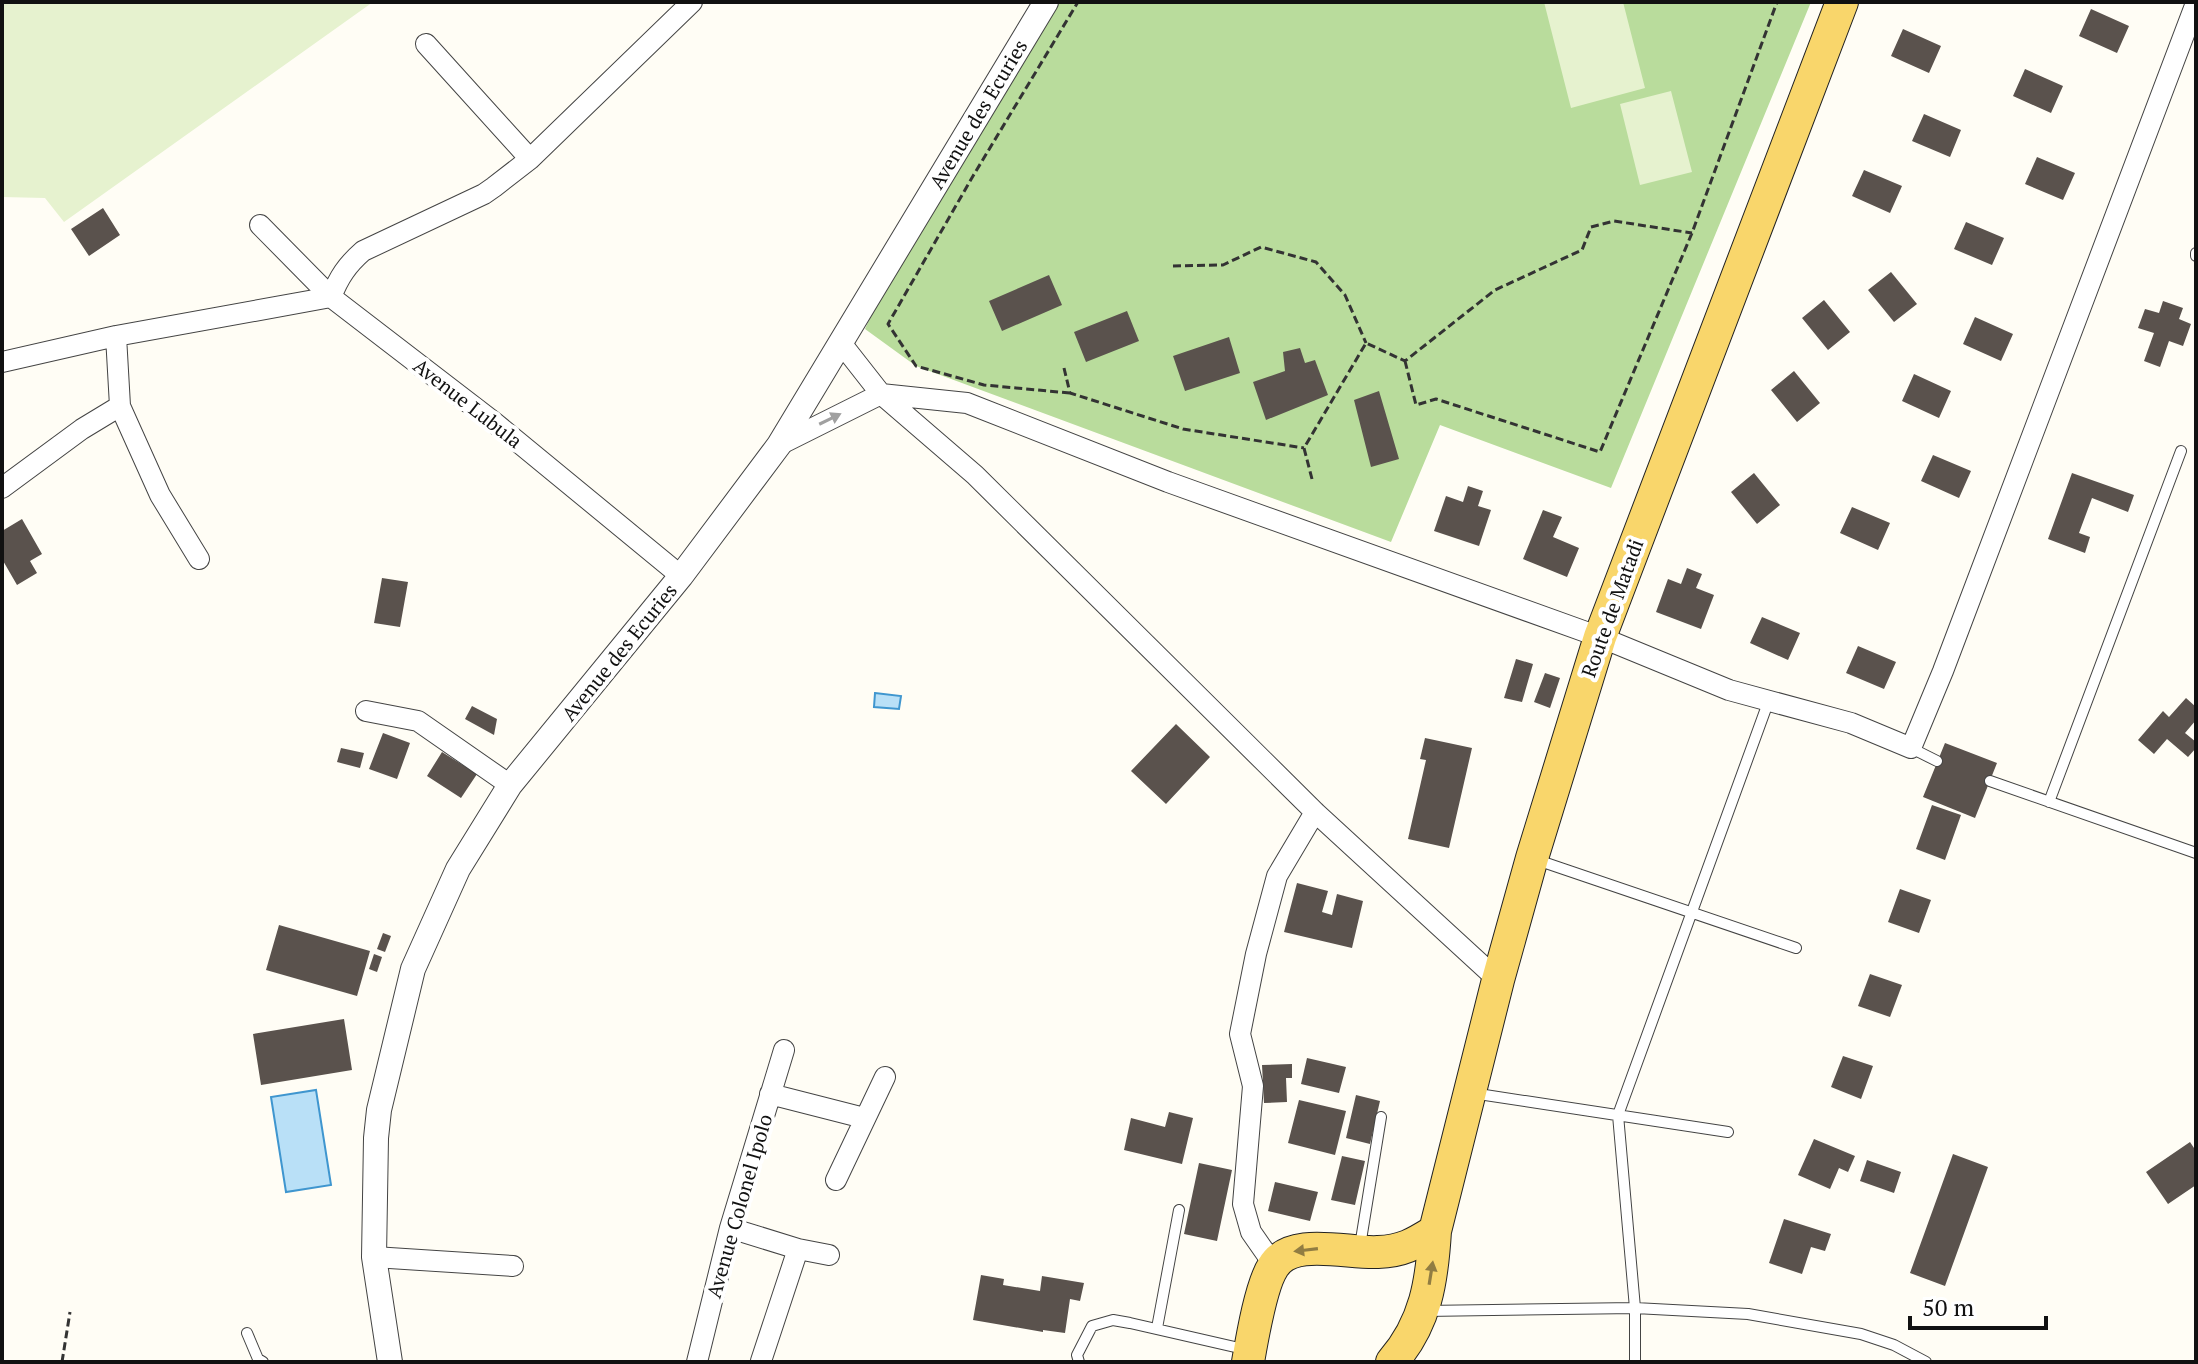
<svg xmlns="http://www.w3.org/2000/svg" width="2198" height="1364" font-family="'PT Serif',serif">
  <style>
    .forest { fill: #b9dc9c }
    .pitch { fill: #e6f2cf }
    .water { fill: #b9e0f7; stroke: #3f96cf; stroke-width: 2 }
    .building { fill: #5a524d }
    .lines { fill: none; stroke-linecap: round; stroke-linejoin: round }
    .service-casing { stroke: #444; stroke-width: 12 }
    .minor-casing { stroke: #444; stroke-width: 22 }
    .tertiary-casing { stroke: #444; stroke-width: 26 }
    .primary-casing { stroke: #222; stroke-width: 34 }
    .path { stroke: #333; stroke-width: 3; stroke-dasharray: 8 4; stroke-linecap: butt }
    .service { stroke: #fff; stroke-width: 10 }
    .minor { stroke: #fff; stroke-width: 20 }
    .tertiary { stroke: #fff; stroke-width: 24 }
    .primary { stroke: #f9d66b; stroke-width: 32 }
    .oneway { fill: #a0a0a0 }
    .oneway2 { fill: #917d42 }
    .labels { text-anchor: middle; dominant-baseline: central; stroke-width: 8; stroke-linejoin: round; paint-order: stroke }
    .street-label { font-size: 20px; fill: #111; stroke: #fff }
  </style>
  <rect width="100%" height="100%" fill="#fffdf5"/>
  <path class="forest" d="M1058,2H1811L1611,488L1440,425L1391,542L916,366L865,329L890,273Z"/>
  <path class="pitch" d="M2,2H373L64,222L45,198L2,197Z
    M1544,2H1623L1645,88L1571,108Z
    M1671,91L1692,172L1640,185L1620,104Z"/>
  <path class="water" d="M875,693L901,696L899,709L874,707Z
    M316,1090L331,1185L286,1192L271,1097Z"/>
  <path class="building" d="M2091,9L2129,26L2117,53L2079,36Z
    M1903,29L1941,46L1929,73L1891,56Z
    M2025,69L2063,86L2051,113L2013,96Z
    M1924,114L1961,130L1950,157L1912,141Z
    M2037,157L2075,173L2063,200L2025,184Z
    M1864,170L1902,186L1890,213L1852,196Z
    M103,208L120,235L89,256L71,229Z
    M1966,222L2004,238L1992,265L1954,249Z
    M1891,272L1917,304L1894,322L1868,290Z
    M1049,275L1062,305L1002,331L989,301Z
    M1824,300L1850,332L1828,350L1802,318Z
    M2163,301L2183,308L2179,319L2191,324L2183,346L2169,341L2160,367L2144,361L2154,333L2138,328L2145,309L2159,313Z
    M1127,311L1139,341L1086,362L1074,332Z
    M1975,317L2013,334L2001,361L1963,344Z
    M1229,337L1240,373L1185,391L1173,356Z
    M1300,348L1305,363L1315,360L1328,395L1266,420L1253,382L1285,371L1283,352Z
    M1794,371L1820,403L1797,422L1771,390Z
    M1914,374L1951,391L1939,418L1902,401Z
    M1379,391L1399,459L1371,467L1354,400Z
    M1933,455L1971,471L1959,498L1921,481Z
    M1754,473L1780,505L1757,524L1731,492Z
    M2072,473L2134,495L2128,512L2092,498L2079,533L2090,537L2085,553L2048,539Z
    M1468,486L1483,491L1478,506L1491,510L1479,546L1434,531L1446,496L1463,502Z
    M1852,507L1890,523L1878,550L1840,533Z
    M1543,510L1562,517L1553,537L1579,548L1567,577L1523,559Z
    M22,519L42,554L30,561L37,573L17,585L2,559V531Z
    M1687,568L1702,574L1696,588L1714,595L1701,629L1656,612L1668,579L1681,584Z
    M382,578L408,582L400,627L374,623Z
    M1762,617L1800,633L1788,660L1750,643Z
    M1858,646L1896,662L1884,689L1846,673Z
    M1516,659L1533,664L1522,702L1504,698Z
    M1545,673L1560,678L1550,708L1534,702Z
    M2186,698L2196,707V720L2185,733L2196,742V748L2188,757L2167,739L2154,754L2138,740L2163,711L2169,717Z
    M472,706L497,719L494,735L465,719Z
    M1176,724L1210,757L1166,804L1131,771Z
    M383,733L410,743L397,779L369,769Z
    M1425,738L1472,748L1449,848L1408,839L1426,760L1420,759Z
    M1945,743L1997,763L1975,818L1923,797Z
    M341,748L364,753L360,768L337,762Z
    M442,752L477,774L461,798L427,776Z
    M1932,805L1961,815L1945,860L1916,849Z
    M1297,883L1328,891L1322,912L1332,915L1337,894L1363,901L1352,948L1284,932Z
    M1900,889L1931,900L1919,933L1888,922Z
    M279,925L370,951L357,996L266,970Z
    M383,933L391,936L385,952L377,949Z
    M374,954L382,957L377,972L369,969Z
    M1870,974L1902,985L1890,1017L1858,1006Z
    M344,1019L352,1070L261,1085L253,1034Z
    M1843,1056L1873,1066L1861,1099L1831,1087Z
    M1307,1058L1346,1067L1339,1093L1301,1084Z
    M1292,1064V1078H1286L1287,1102L1264,1103L1262,1065Z
    M1356,1095L1380,1101L1370,1144L1346,1138Z
    M1299,1100L1346,1111L1335,1155L1288,1143Z
    M1169,1112L1193,1118L1182,1164L1124,1150L1131,1118L1165,1127Z
    M1814,1139L1855,1156L1848,1172L1839,1168L1830,1189L1798,1175Z
    M2190,1142L2196,1151V1185L2168,1204L2146,1172Z
    M1953,1154L1988,1167L1945,1286L1910,1273Z
    M1342,1156L1365,1161L1355,1205L1331,1200Z
    M1867,1160L1901,1172L1894,1193L1860,1181Z
    M1199,1163L1232,1170L1217,1241L1184,1234Z
    M1275,1182L1318,1192L1310,1221L1268,1211Z
    M1784,1219L1831,1234L1825,1251L1811,1247L1802,1274L1769,1263Z
    M981,1275L1004,1279L1003,1285L1040,1291L1042,1276L1084,1283L1080,1301L1070,1299L1065,1333L1043,1330V1332L973,1320Z"/>
  <g class="lines">
    <defs>
      <path id="service" d="M2196,253V256
        M1911,748L1937,761
        M1990,781L2196,853
        M2049,802L2181,451
        M1537,860L1796,948
        M1472,1093L1728,1132
        M1360,1246L1381,1117
        M1425,1311L1635,1308L1748,1314L1861,1334L1894,1345L1926,1362
        M1157,1328L1179,1210
        M247,1333L258,1359L263,1362
        M1079,1362L1077,1355L1092,1326L1113,1320L1130,1323L1248,1350
        M1635,1362V1308L1618,1115L1769,700"/>
      <path id="minor" d="M426,44L530,159
        M260,225L331,297L495,423L681,576
        M841,343L881,394L975,475L1315,812L1498,980
        M2,362L116,336L331,297C339,277 347,265 363,251L484,194L494,187L530,159L692,2
        M120,406L160,495L199,559
        M779,445L881,394L967,403L1168,482L1600,637L1729,690L1851,723L1911,748L1943,671L2196,3
        M2,488L82,429L120,406L116,336
        M366,711L418,721L510,785
        M770,1094L864,1118
        M836,1180L885,1077
        M730,1228L798,1249L829,1255
        M374,1257L513,1266
        M1274,1265L1251,1232L1243,1204L1253,1086L1240,1034L1256,954L1277,876L1315,812
        M761,1361L798,1249
        M697,1362L730,1228L784,1050"/>
      <path id="tertiary" d="M390,1362L374,1257L376,1138L379,1110L413,969L458,869L510,785L681,576L779,445L1046,2"/>
      <path id="primary" d="M1248,1362C1252,1339 1261,1285 1273,1267C1291,1236 1348,1254 1378,1252C1403,1251 1414,1244 1435,1231
        M1392,1362C1426,1323 1432,1281 1435,1231L1498,980L1532,858L1600,637L1842,2"/>
    </defs>
    <use href="#service" class="service-casing"/>
    <use href="#minor" class="minor-casing"/>
    <use href="#tertiary" class="tertiary-casing"/>
    <use href="#primary" class="primary-casing"/>
    <path class="path" d="M1173,266L1223,265L1261,247L1316,262L1345,295L1366,343
      M1405,361L1416,405L1436,399L1600,452L1692,233L1777,2
      M1064,368L1070,393L1183,429L1304,448
      M1070,393L984,385L916,366L888,324L973,176L1078,2
      M1312,479L1304,448L1366,343L1405,361L1495,290L1582,250L1591,227L1614,221L1692,233
      M62,1362L70,1312"/>
    <use href="#service" class="service"/>
    <use href="#minor" class="minor"/>
    <use href="#tertiary" class="tertiary"/>
    <use href="#primary" class="primary"/>
  </g>
  <defs><path id="oneway-solid" d="M-6-.8H1V-3.2L6.5 0L1 3.2V.8H-6Z" transform="scale(2)"/></defs>
  <use class="oneway" href="#oneway-solid" transform="translate(830 419) rotate(-26)"/>
  <g class="oneway2">
    <use href="#oneway-solid" transform="translate(1306 1250) rotate(173)"/>
    <use href="#oneway-solid" transform="translate(1431 1273) rotate(-81)"/>
  </g>
  <g class="labels">
    <g class="street-label">
      <text transform="translate(978 114) rotate(-59)">Avenue des Ecuries</text>
      <text transform="translate(468 403) rotate(38)">Avenue Lubula</text>
      <text transform="translate(1612 608) rotate(-70)">Route de Matadi</text>
      <text transform="translate(619 652) rotate(-51)">Avenue des Ecuries</text>
      <text transform="translate(739 1206) rotate(-74)">Avenue Colonel Ipolo</text>
    </g>
  </g>
  <rect width="2198" height="1364" fill="none" stroke="#111111" stroke-width="8"/>
  <path d="M1910 1316v12h136v-12" fill="none" stroke="#111111" stroke-width="4"/>
  <text x="1922" y="1316" font-size="24" fill="#111111" stroke="#ffffff" stroke-width="6" paint-order="stroke">50 m</text>
</svg>
